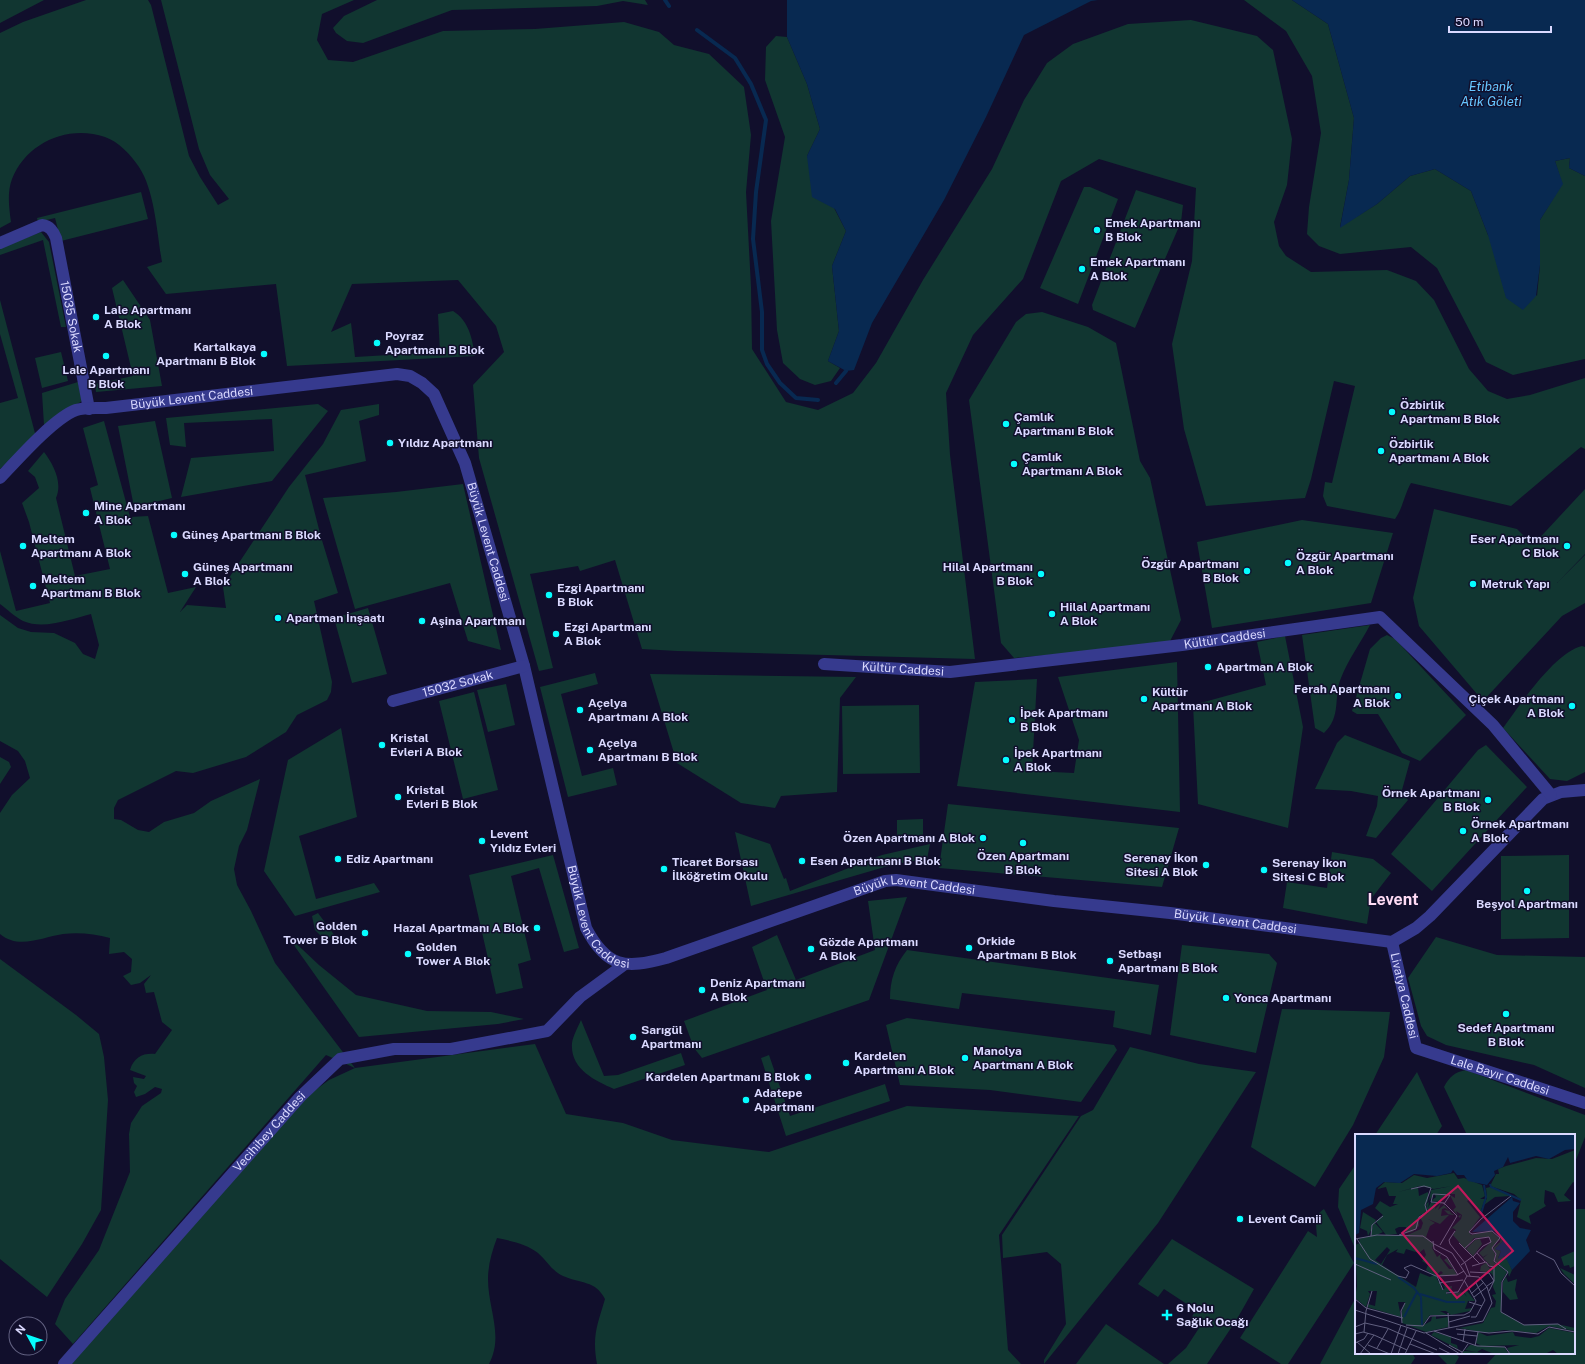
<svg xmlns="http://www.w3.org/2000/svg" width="1585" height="1364" font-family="'Public Sans',sans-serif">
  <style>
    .green { fill: #113631 }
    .water { fill: #082951 }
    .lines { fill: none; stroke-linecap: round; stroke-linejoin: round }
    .stream { stroke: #082951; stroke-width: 4 }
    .minor { stroke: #363a8e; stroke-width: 12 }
    .poi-dot { fill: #05fdff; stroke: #110f2c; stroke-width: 1.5 }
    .labels { text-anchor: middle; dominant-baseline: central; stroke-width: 3; stroke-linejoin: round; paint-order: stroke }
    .poi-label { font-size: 12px; font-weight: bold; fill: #dad9ff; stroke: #110f2c; text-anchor: start }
    .street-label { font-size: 12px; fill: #dad9ff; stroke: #110f2c }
    .water-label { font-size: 13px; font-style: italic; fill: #67c6ff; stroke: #110f2c }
    .district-label { font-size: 16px; font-weight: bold; fill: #ffdbf5; stroke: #110f2c }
    .inset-river { fill: none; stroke: #082951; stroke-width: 2 }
    .inset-road { fill: none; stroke: #616080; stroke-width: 1 }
    .view { fill: #c2185b; fill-opacity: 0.15; stroke: #c2185b; stroke-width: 2 }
    .inset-edge { fill: none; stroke: #dad9ff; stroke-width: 2 }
  </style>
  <rect width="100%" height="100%" fill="#110f2c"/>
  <path class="green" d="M0,0H44L0,23Z
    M86,0H148L151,5L189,156L200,177L218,205L229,199L210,175L199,149L161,0H354L322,14L317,40L328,60L353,62L443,31L535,29L624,22L659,32L674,45L709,54L744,87L751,135L746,192L751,287L752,349L786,402L818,410L853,393L876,363L923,280L992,169L1024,100L1047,63L1073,44L1128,24L1191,20L1257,36L1273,50L1292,139L1287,185L1274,222L1279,246L1286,256L1311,272L1387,270L1416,281L1434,300L1469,369L1488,391L1507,399L1530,395L1585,378V449L1581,447L1576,451L1511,506L1411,483C1404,495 1403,508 1395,519L1327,506L1323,496L1325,482L1332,483L1355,386L1334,381L1311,479L1305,498L1206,506L1184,429L1172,344L1192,261L1196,188L1099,159L1061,181L1023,279L973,335L946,393L950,455L975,659L677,651L642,649L615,560L580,571L578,566L530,574L553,668L539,671L479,458L473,385L504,352L496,326L458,280L352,284L331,332L351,323L355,357L440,352L438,314L453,311C469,321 472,338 475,356L287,366L276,284L166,294L147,267L162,262C157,234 155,191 139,167C131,155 119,142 105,137C68,124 26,143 12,179C7,192 9,208 11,222L0,228V33L23,22Z
    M377,0H645L648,5L623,1L597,6L452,10L363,43L347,41L336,33L333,28L344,16Z
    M1244,0H1292L1328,24L1354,118L1349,180L1340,227L1377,204L1410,176L1435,169L1471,191L1488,235L1537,296L1540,265V220L1562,184L1555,161L1570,158L1569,168L1585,176V359L1513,375L1486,362L1437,268L1411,247L1340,254L1319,246L1307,234L1309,207L1321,133L1312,76L1286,31Z
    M776,36L787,37L807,84L820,129L807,156L846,231L832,266L839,331L828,361L840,368L831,381L815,385L800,379L783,363L777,330L771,221L785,137L765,80L766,47Z
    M1084,187H1090L1118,199L1078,304L1040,288Z
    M1136,190L1183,205L1181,222L1135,328L1093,310L1092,305Z
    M141,192L148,219L61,241L55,218L38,222L37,218Z
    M41,232L49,242L66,327H61L43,240L0,255V248Z
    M123,280L150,320L162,386L96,392L95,384L133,376L112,288Z
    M0,300L36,437L0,469V403L18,398L0,334Z
    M1042,312L1088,327L1116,343L1140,461L1150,478L1181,620L1170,641L1082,652L1014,658L1001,643L969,400L1016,322L1026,314Z
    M61,352L68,381L42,388L35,358Z
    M78,382L82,401L44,425L42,393Z
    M318,404L328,411L272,481L181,497L191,458L274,451L272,419L184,423L186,447L170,445L166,418Z
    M379,404V415L359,421L366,461L305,475L321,537L338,593L314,601L332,682L331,692L327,700L297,715L286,732L246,757L193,773L176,771L118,800L114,808V819L121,820L138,830L149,832L164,822L194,813L211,801L260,779L247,830L239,846L234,869L237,885L251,911L275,963L355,1068L535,1044L566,1114L623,1123L672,1140L769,1152L907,1106L1079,1116L999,1235L1008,1350L1021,1364H597C592,1336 597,1326 605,1299C595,1280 581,1284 563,1276C552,1271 547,1261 538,1253C527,1244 511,1241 497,1238C492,1251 488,1265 488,1279C488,1309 504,1336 489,1364H68L303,1099L329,1080L355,1068L326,1055L73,1344L55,1324L65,1299L99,1250L130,1172L129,1134L131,1123L142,1106L161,1093L162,1089L155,1087L145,1094L136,1097L134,1092L137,1086L134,1083L133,1077L144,1079L146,1076L130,1070C134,1057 143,1053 155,1054L172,1030L162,1022L154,992L146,993L144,984L151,975L140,983L131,985L123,976L131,972L132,959L124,952L109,954L110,938C95,934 79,932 63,934C42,937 19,950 0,934V813L12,795L30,778L25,761L18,751L0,741V615L18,628L31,632L54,633L75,643L83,654L95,659L99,645L91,614C71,619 44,630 23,621C15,617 7,609 0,604V551L16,611L50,603L29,522L22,503L39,488L35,477L28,471L44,452C53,464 63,482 56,498L75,576L110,569L90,488L98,485L83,428L104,421L130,517L148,516L168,593L196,587L180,612L187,605L226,608L223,587L289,487L323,444L341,410Z
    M155,421L172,498L134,507L118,426Z
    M463,484L501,650L468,641L450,583L355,609L323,498L396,492Z
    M1585,489V554L1557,583L1585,555V603L1562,616L1483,701L1419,626L1413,598L1434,509L1517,529L1533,545Z
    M1302,520L1393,533L1371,603L1212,628L1197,542Z
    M368,608L387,674L352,683L334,618Z
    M1370,625C1361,642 1348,660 1341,678C1333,697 1342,716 1324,733L1315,728L1302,635Z
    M1387,635L1395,639L1466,715L1420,761L1402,753L1378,714H1357L1352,711L1370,649L1381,638Z
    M1285,636L1303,727L1288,828L1198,804L1193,705L1266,685L1257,642Z
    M1582,646L1585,647V772L1567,781L1550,779L1503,728C1519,706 1555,652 1582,646Z
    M1177,662L1180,812L957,786L975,682L1037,679L1032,771L1074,773L1079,740L1058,677Z
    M595,673L598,684L561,694L582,776L613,768L617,785L568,797L540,687Z
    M650,674L856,677L840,698L837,792L781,796L775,808L741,803L677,763Z
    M506,684L515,725L488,732L477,690Z
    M474,692L498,790L463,799L439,701Z
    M919,705L920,773L843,774L842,706Z
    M341,728L357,817L299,836L316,899L374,883L380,892L295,916L264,871L288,760Z
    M1345,735L1410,761L1402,790L1408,800L1376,838L1366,836L1377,806L1378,796L1351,791L1315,789L1337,743Z
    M1486,745L1527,787L1432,891L1391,854L1478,750Z
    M0,757L9,762L11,767L0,784Z
    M948,804L1179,828L1162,887L939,868Z
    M923,819V839L897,840V820Z
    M735,832L770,844L784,879L786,878L790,891L882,855L930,844L927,859L895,864L751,906Z
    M1332,852L1373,859L1391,873L1371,899L1367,924L1283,908L1287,882L1327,888Z
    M553,855L579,948L564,952L539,868L511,876L531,960L518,964L523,988L496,994L469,875Z
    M1569,855V938L1501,939V856Z
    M907,897L869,1000L702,1058L694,1048L684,1021L767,990L752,947L777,935L796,980L875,950L868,901Z
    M318,913L335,936L324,939L315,930L312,916Z
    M286,934L319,965L356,995L427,1011L491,1012L524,1019L498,1024L359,1037Z
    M1436,937L1497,955L1585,957V1088L1534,1065L1446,1045L1427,1036L1421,1026L1408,978Z
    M1182,945L1269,954L1277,963L1256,1053L1170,1035Z
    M907,950L1159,985L1151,1035L1113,1027L1115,1011L962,993L959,1009L890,999C890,980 895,965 907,950Z
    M0,959L76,1015L99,1034L104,1057L108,1100L101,1210L82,1244L47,1297L0,1259Z
    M1282,1009L1390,1012L1384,1057L1353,1125L1315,1187L1251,1147Z
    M907,1018L1114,1045L1117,1050L1081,1102L990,1090L900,1085L886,1025Z
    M581,1020L604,1076L618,1075L681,1053L685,1065L614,1089C594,1080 570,1069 572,1043C573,1036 578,1027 581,1020Z
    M1130,1047L1199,1064L1256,1072L1158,1223L1044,1364V1360L1066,1324L1061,1264L1047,1252L1003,1258L1002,1235L1081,1116L1093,1110Z
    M769,1055L790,1116L885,1084L890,1101L786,1136L761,1058Z
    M1466,1070L1585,1115V1137L1574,1165V1135H1467L1444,1087C1449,1077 1455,1072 1466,1070Z
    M1417,1072L1442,1126L1436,1135H1375Z
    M1356,1164V1251L1338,1207L1339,1189Z
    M1324,1209L1354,1263L1288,1364H1281L1240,1338L1308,1231L1317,1237C1316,1226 1314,1215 1324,1209Z
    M1574,1209H1585V1364H1487L1497,1353H1574Z
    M1172,1239L1254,1289L1237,1319L1207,1364H1168L1186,1348L1201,1325L1191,1318L1196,1310L1164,1289L1158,1297L1138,1284Z
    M1356,1297V1353H1412L1415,1358L1411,1364H1320Z
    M1106,1324L1164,1364H1076Z
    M1436,1353H1455L1459,1357L1455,1364H1447Z"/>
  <path class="water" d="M787,0H1098L1091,1L1024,35L986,117L944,200L872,323L854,370L846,371L828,361L839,331L832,266L846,231L835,209L812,197L807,156L820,129L807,84L787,37Z
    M1292,0H1585V176L1569,168L1570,158L1555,161L1563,184L1540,220V265L1536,296L1523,310L1506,298L1488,235L1471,191L1435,169L1410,176L1377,204L1340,228L1349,180L1354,118L1328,24Z"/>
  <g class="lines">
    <path class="stream" d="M665,0L669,6
      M697,30L735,58L751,84L766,120L756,192L753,239L762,312V350L767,364L780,383L796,398L818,400
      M836,383L846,371"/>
    <g class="minor">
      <path id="s1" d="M0,243L42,225C50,226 53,231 56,238L89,409"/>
      <path id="s2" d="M0,478C17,460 54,418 76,410C84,407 97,408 106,408L397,374L410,376L422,383L434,394L465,463L524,666L586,928C607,968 625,969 666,958L885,881L896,880L1054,901L1170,913L1392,942L1416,928L1430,916L1543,799L1561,792L1585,790"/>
      <path id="s3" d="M824,664L950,672L1182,645L1380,617L1493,725L1551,795"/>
      <path id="s4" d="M393,701L524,666"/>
      <path id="s5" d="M1392,942L1416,1048L1585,1103"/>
      <path id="s6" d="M64,1364L300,1097L340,1059L394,1049H451L547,1031L580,997L625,964"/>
    </g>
  </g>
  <g class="poi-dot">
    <circle cx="1097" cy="230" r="4"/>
    <circle cx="1082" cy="269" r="4"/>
    <circle cx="96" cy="317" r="4"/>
    <circle cx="377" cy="343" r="4"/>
    <circle cx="264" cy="354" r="4"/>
    <circle cx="106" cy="356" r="4"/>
    <circle cx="1392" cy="412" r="4"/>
    <circle cx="1006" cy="424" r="4"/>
    <circle cx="390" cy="443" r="4"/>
    <circle cx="1381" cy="451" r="4"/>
    <circle cx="1014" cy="464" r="4"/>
    <circle cx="86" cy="513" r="4"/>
    <circle cx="174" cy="535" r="4"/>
    <circle cx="23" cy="546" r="4"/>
    <circle cx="1567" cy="546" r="4"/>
    <circle cx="1288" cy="563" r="4"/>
    <circle cx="1247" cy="571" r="4"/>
    <circle cx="185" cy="574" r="4"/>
    <circle cx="1041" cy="574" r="4"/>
    <circle cx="1473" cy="584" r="4"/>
    <circle cx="33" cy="586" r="4"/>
    <circle cx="549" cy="595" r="4"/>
    <circle cx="1052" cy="614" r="4"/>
    <circle cx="278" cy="618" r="4"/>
    <circle cx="422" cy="621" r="4"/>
    <circle cx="556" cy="634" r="4"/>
    <circle cx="1208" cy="667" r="4"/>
    <circle cx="1398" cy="696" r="4"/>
    <circle cx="1144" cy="699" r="4"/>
    <circle cx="1572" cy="706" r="4"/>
    <circle cx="580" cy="710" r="4"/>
    <circle cx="1012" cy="720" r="4"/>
    <circle cx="382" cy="745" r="4"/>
    <circle cx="590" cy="750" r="4"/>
    <circle cx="1006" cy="760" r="4"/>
    <circle cx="398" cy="797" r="4"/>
    <circle cx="1488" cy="800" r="4"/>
    <circle cx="1463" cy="831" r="4"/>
    <circle cx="983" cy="838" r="4"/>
    <circle cx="482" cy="841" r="4"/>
    <circle cx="1023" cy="843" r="4"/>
    <circle cx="338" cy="859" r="4"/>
    <circle cx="802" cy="861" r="4"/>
    <circle cx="1206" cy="865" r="4"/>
    <circle cx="664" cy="869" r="4"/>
    <circle cx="1264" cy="870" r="4"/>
    <circle cx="1527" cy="891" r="4"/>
    <circle cx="537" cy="928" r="4"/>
    <circle cx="365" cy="933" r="4"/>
    <circle cx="969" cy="948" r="4"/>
    <circle cx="811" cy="949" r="4"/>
    <circle cx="408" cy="954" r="4"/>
    <circle cx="1110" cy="961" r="4"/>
    <circle cx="702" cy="990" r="4"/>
    <circle cx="1226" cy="998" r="4"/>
    <circle cx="1506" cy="1014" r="4"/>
    <circle cx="633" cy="1037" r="4"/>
    <circle cx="965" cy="1058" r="4"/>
    <circle cx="846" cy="1063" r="4"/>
    <circle cx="808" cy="1077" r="4"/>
    <circle cx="746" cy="1100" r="4"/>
    <circle cx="1240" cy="1219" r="4"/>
    <path d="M1165 1309h4v4h4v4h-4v4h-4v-4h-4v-4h4z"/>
  </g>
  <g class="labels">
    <g class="poi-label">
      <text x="1105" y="223">Emek Apartmanı<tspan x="1105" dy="14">B Blok</tspan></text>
      <text x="1090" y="262">Emek Apartmanı<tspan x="1090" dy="14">A Blok</tspan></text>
      <text x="104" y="310">Lale Apartmanı<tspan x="104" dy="14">A Blok</tspan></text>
      <text x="385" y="336">Poyraz<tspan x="385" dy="14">Apartmanı B Blok</tspan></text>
      <text x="256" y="347" text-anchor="end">Kartalkaya<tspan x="256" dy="14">Apartmanı B Blok</tspan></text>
      <text x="106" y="370" text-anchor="middle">Lale Apartmanı<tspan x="106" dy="14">B Blok</tspan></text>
      <text x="1400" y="405">Özbirlik<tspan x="1400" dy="14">Apartmanı B Blok</tspan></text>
      <text x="1014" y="417">Çamlık<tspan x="1014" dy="14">Apartmanı B Blok</tspan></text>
      <text x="398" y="443">Yıldız Apartmanı</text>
      <text x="1389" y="444">Özbirlik<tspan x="1389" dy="14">Apartmanı A Blok</tspan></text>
      <text x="1022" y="457">Çamlık<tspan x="1022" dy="14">Apartmanı A Blok</tspan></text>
      <text x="94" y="506">Mine Apartmanı<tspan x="94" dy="14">A Blok</tspan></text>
      <text x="182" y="535">Güneş Apartmanı B Blok</text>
      <text x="31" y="539">Meltem<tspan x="31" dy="14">Apartmanı A Blok</tspan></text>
      <text x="1559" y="539" text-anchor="end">Eser Apartmanı<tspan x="1559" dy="14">C Blok</tspan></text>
      <text x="1296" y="556">Özgür Apartmanı<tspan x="1296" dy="14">A Blok</tspan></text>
      <text x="1239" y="564" text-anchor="end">Özgür Apartmanı<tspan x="1239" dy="14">B Blok</tspan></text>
      <text x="193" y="567">Güneş Apartmanı<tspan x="193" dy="14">A Blok</tspan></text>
      <text x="1033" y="567" text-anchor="end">Hilal Apartmanı<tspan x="1033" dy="14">B Blok</tspan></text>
      <text x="41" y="579">Meltem<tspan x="41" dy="14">Apartmanı B Blok</tspan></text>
      <text x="1481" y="584">Metruk Yapı</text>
      <text x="557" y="588">Ezgi Apartmanı<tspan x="557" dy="14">B Blok</tspan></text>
      <text x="1060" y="607">Hilal Apartmanı<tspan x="1060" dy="14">A Blok</tspan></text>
      <text x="286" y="618">Apartman İnşaatı</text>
      <text x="430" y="621">Aşina Apartmanı</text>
      <text x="564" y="627">Ezgi Apartmanı<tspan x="564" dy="14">A Blok</tspan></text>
      <text x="1216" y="667">Apartman A Blok</text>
      <text x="1390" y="689" text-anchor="end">Ferah Apartmanı<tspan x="1390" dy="14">A Blok</tspan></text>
      <text x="1152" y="692">Kültür<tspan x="1152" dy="14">Apartmanı A Blok</tspan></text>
      <text x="1564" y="699" text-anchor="end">Çiçek Apartmanı<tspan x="1564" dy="14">A Blok</tspan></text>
      <text x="588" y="703">Açelya<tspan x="588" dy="14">Apartmanı A Blok</tspan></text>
      <text x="1020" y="713">İpek Apartmanı<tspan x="1020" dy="14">B Blok</tspan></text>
      <text x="390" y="738">Kristal<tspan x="390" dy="14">Evleri A Blok</tspan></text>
      <text x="598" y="743">Açelya<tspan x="598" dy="14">Apartmanı B Blok</tspan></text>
      <text x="1014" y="753">İpek Apartmanı<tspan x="1014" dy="14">A Blok</tspan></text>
      <text x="406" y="790">Kristal<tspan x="406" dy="14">Evleri B Blok</tspan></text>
      <text x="1480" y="793" text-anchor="end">Örnek Apartmanı<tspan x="1480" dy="14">B Blok</tspan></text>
      <text x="1471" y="824">Örnek Apartmanı<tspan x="1471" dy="14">A Blok</tspan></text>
      <text x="490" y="834">Levent<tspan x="490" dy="14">Yıldız Evleri</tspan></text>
      <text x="975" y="838" text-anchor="end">Özen Apartmanı A Blok</text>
      <text x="1023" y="856" text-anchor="middle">Özen Apartmanı<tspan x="1023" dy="14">B Blok</tspan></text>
      <text x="1198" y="858" text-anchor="end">Serenay İkon<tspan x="1198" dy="14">Sitesi A Blok</tspan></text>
      <text x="346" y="859">Ediz Apartmanı</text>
      <text x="810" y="861">Esen Apartmanı B Blok</text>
      <text x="672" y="862">Ticaret Borsası<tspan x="672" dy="14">İlköğretim Okulu</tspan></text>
      <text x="1272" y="863">Serenay İkon<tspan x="1272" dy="14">Sitesi C Blok</tspan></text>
      <text x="1527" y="904" text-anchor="middle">Beşyol Apartmanı</text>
      <text x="357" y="926" text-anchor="end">Golden<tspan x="357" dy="14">Tower B Blok</tspan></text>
      <text x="529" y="928" text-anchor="end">Hazal Apartmanı A Blok</text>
      <text x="977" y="941">Orkide<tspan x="977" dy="14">Apartmanı B Blok</tspan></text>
      <text x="819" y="942">Gözde Apartmanı<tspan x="819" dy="14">A Blok</tspan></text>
      <text x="416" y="947">Golden<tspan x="416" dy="14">Tower A Blok</tspan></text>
      <text x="1118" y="954">Setbaşı<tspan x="1118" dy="14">Apartmanı B Blok</tspan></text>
      <text x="710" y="983">Deniz Apartmanı<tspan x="710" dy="14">A Blok</tspan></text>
      <text x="1234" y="998">Yonca Apartmanı</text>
      <text x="1506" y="1028" text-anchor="middle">Sedef Apartmanı<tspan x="1506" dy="14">B Blok</tspan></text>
      <text x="641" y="1030">Sarıgül<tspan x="641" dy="14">Apartmanı</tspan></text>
      <text x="973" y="1051">Manolya<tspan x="973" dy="14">Apartmanı A Blok</tspan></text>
      <text x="854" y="1056">Kardelen<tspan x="854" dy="14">Apartmanı A Blok</tspan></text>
      <text x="800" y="1077" text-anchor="end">Kardelen Apartmanı B Blok</text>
      <text x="754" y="1093">Adatepe<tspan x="754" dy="14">Apartmanı</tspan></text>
      <text x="1248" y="1219">Levent Camii</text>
      <text x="1176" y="1308">6 Nolu<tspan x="1176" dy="14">Sağlık Ocağı</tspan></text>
    </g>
    <g class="street-label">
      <text stroke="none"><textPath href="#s1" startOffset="146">15035 Sokak</textPath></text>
      <text stroke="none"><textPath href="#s2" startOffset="219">Büyük Levent Caddesi</textPath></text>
      <text stroke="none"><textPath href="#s2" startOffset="627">Büyük Levent Caddesi</textPath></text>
      <text stroke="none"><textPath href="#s3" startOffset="403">Kültür Caddesi</textPath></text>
      <text stroke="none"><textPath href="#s3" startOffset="79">Kültür Caddesi</textPath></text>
      <text stroke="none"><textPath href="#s4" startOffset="67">15032 Sokak</textPath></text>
      <text stroke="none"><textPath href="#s2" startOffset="1383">Büyük Levent Caddesi</textPath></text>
      <text stroke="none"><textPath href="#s2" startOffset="1023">Büyük Levent Caddesi</textPath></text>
      <text stroke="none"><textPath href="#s2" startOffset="1707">Büyük Levent Caddesi</textPath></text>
      <text stroke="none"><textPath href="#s5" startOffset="55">Livatya Caddesi</textPath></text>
      <text stroke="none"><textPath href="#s5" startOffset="197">Lale Bayır Caddesi</textPath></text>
      <text stroke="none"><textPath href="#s6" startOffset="310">Vecihibey Caddesi</textPath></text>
    </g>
    <g class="water-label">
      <text x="1491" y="86">Etibank<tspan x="1491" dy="15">Atık Göleti</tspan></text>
    </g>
    <g class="district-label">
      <text x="1393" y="899">Levent</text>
    </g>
  </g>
  <g transform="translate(1355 1134)">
    <rect width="220" height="220" fill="#110f2c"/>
    <path d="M220,16V49L218,48L209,61L216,67L203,68L199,59L190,56L189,69L191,72L174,82L176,90L162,83L166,66L159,60L135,52L141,40H144L143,35L151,32L181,24L197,25ZM99,39L103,45L109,44L127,51L130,62L125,65H130L125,79L114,66L112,67L125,83L114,98L116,101L136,97L145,105L137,114L140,120L139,128L152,138L146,148V178L169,191L202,190L220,194V197L194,192L181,199L149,196L132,199L104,194L128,189L136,174L140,173L141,167L137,161L141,160L138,153L139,143L136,139L125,137L126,132L132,128L134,134L140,136L128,124L133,120L128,123L124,119L136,108L134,103L119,104L110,115L98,101L101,96L98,94L94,97L106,85L107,81L101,77L103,82L106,81L105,84L98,76L101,73L95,61L100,64V60H92L95,62L92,66L94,62L92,61L86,68L76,67L81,63L79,59L74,67L76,56L97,52L79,55L65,52L43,58L63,53L64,62L73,58V67L70,71L72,79L65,81L63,84L64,92L57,98L51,99V93H44L40,95L42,100H32L50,102L66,95L68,89L65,83L73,79L71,70L74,68L73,74L76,68L81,70L80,75L86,69L83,76L89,71L97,80H93L89,76L95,77L90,74L87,75L86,82L98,80L99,81H94L85,90L73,85L80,89L75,92L71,103L79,110L77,114L82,123L86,120L85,123L94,135H98L89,126L92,124L102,141L83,142L88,139L86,137L82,140V145L88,156L90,154L87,150L92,153L97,152L96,157L91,158L92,160L108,158L112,163L109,158L112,157L120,167H113L110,175L118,174L115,177L96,181L91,177H85L93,181H75L67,192L76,187L77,183L81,182V185L93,183V193L71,198L47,189V177L50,168H43L46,183L12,173L13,170L20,172L22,157H13L15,160L11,173L0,164L2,152L0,111L5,109L4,105L16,102V94L20,89L28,98L22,101H31L21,88L28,81L20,74L25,67L35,73L43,70H38L41,62H34L31,53L22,55L30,48L47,49L59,41L72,44ZM32,113L35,116L26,130L20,126ZM43,115L41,118L49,120L51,115L64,119L69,115L71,121L67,127L73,131L71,136L79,141L75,143L65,139L61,153L27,131L32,121ZM135,53L141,55L155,62L140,63L129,71L132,64L131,54ZM8,78L21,86L13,102L12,97L5,94ZM146,103L148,107L140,115L146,117L143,124L151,122L157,136L154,143L153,138L140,127L141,120L138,114L145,108ZM125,105L127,110L118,122L111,115L120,106ZM220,117V132L215,134L214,131L209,132L206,123ZM205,134L220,141V150L209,140ZM151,143L153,148L162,145L160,156L163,165L155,166L148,158V148ZM194,194L220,199V220H203L198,216L190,220H155L152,214L164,211L127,212L121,209L123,198L132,202L158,198L160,202L176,204L184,202ZM79,198L96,203V209L102,211L103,215L76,201ZM115,211L149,213L154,220H139L127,215L122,218L135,220H107L109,217L122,218L110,216Z" fill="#113631" fill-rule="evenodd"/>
    <path d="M0,0H220V15L210,16L194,25L181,22L155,29L153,23L148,33L139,37L140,41L132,51L113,47L109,41H102L98,36L96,39L82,42L59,40L45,49L29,48L21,54L18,70L6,76L4,99L0,101ZM157,63L158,67L165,69L158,78V87L165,94L176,96L171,106L175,117L157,136L150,122L143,125L146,117L140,115L148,107L141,97L117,98Z" fill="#082951"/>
    <path class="inset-river" d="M135,50L136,53L166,66M126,80L131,63L129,51M0,124L22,130M43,143L59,154L66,163L67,191M65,160L92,168H110M49,183L62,158"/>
    <path class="inset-road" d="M156,62L126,85L114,98L117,100L137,97L145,104L137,114L141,120L139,127L153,138L147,148L146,178L169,191L203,190L211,195M100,97L94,106L95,110L110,129L115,142M44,101L61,95L64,83L72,78L70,71L76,54L69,52L56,55M16,102L17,91L28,82M0,105L22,101L68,102L79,110M2,105L15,125L43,142L51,144L54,138L49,134L56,131L81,142L102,141L109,137M78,107L79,115L92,123L103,141M104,109L125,130M85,111L102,82L90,70H89V69L76,68L78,60L95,61L89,70M109,115L120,105L134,103L136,108L128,112L118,123M181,117L199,126L206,139L220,152M122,119L130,128M0,130L36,146M106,131L117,123M117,132L131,128L134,132L139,133V147L132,152M115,138L134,139L139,147L134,157M82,142L88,156M84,149L108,146M91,159L103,158L112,142M116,160L129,148M119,163L132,153M0,165L11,174L48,184M114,168L127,172M0,176L69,199L128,187L137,169L132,153L124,143L112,142L97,119L79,110M93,179L94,194M116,183H121L130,166L121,149M94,188L115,182M47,189L46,177L50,169M51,191L68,192L75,182L109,181L115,178L121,167L109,146M0,193L10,189L32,194L82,216M101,195L134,199L157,197L183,200L194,193L220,198M79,197L122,212L150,213L155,220M9,198L11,177L17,157M71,199L105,220M0,200L8,198L19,201L52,216M102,200L122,202M2,208L16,220M108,208L110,195M0,209L9,205L13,199M55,210L81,220M13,211L35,220M94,211L107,218M120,212L123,198M22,214L33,195M84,214L96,220M5,220L19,201M36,220L46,191M43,220L52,194M50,220L61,197M106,220L113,210"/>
    <path class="view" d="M103,52L158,117L102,164L47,99Z"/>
    <rect width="220" height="220" class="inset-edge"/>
  </g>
  <g transform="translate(28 1336) rotate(310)"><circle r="19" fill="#110f2c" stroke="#616080"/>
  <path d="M0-3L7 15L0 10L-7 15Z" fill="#05fdff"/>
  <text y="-6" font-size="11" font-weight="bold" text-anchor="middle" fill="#dad9ff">N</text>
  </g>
  <path d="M1449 26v6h102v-6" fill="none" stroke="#dad9ff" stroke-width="2"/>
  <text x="1455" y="26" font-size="12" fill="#dad9ff" stroke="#110f2c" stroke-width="3" paint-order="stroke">50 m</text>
</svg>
